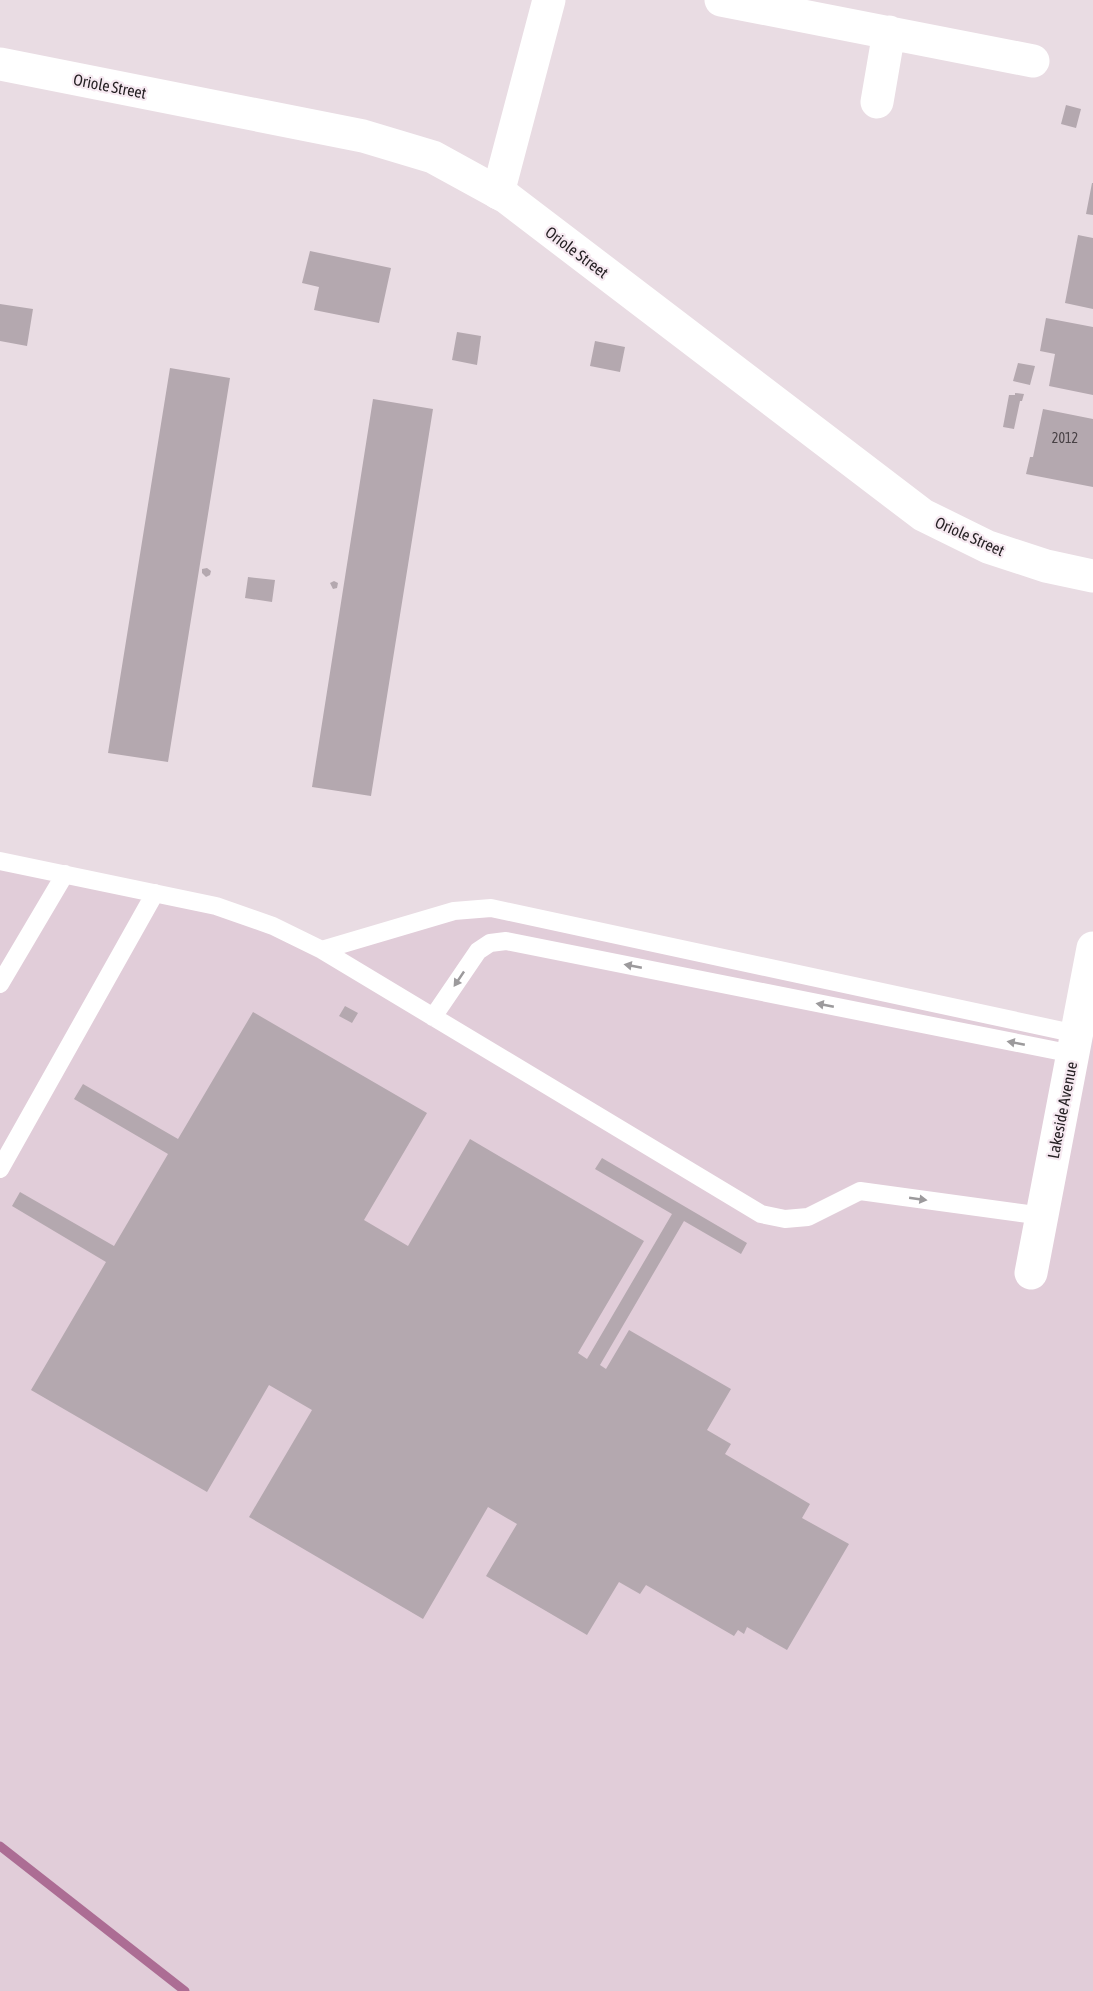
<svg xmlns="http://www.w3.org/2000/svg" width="1093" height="1991" font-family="'Asap Condensed',sans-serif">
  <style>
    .built { fill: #e1cdd9 }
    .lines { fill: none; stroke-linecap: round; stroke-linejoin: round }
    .stream { stroke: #ac6d94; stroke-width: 9 }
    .building { fill: #b4a8af }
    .service { stroke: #fff; stroke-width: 18 }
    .minor { stroke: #fff; stroke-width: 33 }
    .tertiary { stroke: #fff; stroke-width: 33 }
    .oneway { fill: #9c9a9c }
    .labels { text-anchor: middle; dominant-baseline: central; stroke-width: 4.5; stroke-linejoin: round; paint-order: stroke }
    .number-label { font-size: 14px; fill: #484145 }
    .street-label { font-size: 16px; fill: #241f22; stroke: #f6e9f1 }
  </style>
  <rect width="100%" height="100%" fill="#e9dce3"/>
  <path class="built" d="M0,861L216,906L322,950L491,908L1076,1034L1093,948V1991H0Z"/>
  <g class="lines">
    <path class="stream" d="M0,1846L185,1991"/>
  </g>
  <path class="building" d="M1066,105L1081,109L1076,128L1061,124Z
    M1092,183H1093V215L1086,214Z
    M1078,235L1093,238V309L1065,303Z
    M310,251L391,268L379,323L314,310L319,287L302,283Z
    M0,304L33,309L27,346L0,341Z
    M1046,318L1093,327V395L1049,386L1055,354L1040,351Z
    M457,332L481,336L477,365L452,360Z
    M595,341L625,347L620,372L590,366Z
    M1018,363L1035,366L1030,385L1013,381Z
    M170,368L230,378L168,762L108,753Z
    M1015,393L1024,394L1022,401H1020L1014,429L1003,427L1009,395H1015Z
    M373,399L433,409L371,796L312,787Z
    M1043,409L1093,419V487L1026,474L1030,457H1033Z
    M207,568L211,571L210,575L206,577L202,573V569Z
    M248,577L275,580L272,602L245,598Z
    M334,581L338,583L337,588L333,589L330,583Z
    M345,1006L358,1013L352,1023L339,1016Z
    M253,1012L427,1113L364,1220L408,1246L470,1139L644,1241L578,1353L587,1359L672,1214L595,1169L602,1158L747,1243L741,1254L684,1221L600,1365L606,1369L629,1330L731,1389L707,1430L731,1444L725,1454L810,1504L802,1518L849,1544L787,1650L747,1627L744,1634L738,1630L734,1636L646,1585L640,1594L619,1582L587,1635L486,1576L517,1524L488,1507L423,1619L249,1517L312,1410L269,1385L207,1492L31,1390L106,1262L12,1206L20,1192L114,1246L168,1154L74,1099L83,1084L178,1139Z"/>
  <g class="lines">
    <path class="service" d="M0,861L216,906L273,926L322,950L454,911L491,908L1077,1034
      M322,950L761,1214L785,1219L808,1217L860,1191L1043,1216
      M0,984L65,874
      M433,1017L478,951L490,943L506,941L1073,1054
      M0,1169L155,893"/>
    <path class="minor" d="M721,0L1033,61
      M877,102L889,32
      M498,193L549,0
      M1031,1273L1093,948"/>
    <path class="tertiary" d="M0,64L363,136L433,157L506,197L923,515L988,547L1046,566L1093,576"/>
  </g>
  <defs><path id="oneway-solid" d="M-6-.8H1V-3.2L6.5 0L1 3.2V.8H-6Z" transform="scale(1.5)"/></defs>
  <g class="oneway">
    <use href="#oneway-solid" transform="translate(633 966) rotate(-169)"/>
    <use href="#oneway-solid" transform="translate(459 979) rotate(124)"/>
    <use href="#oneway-solid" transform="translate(825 1005) rotate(-169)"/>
    <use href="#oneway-solid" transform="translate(1016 1043) rotate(-169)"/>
    <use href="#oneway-solid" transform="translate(918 1199) rotate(8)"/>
  </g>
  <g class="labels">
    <g class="number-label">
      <text x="1065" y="438">2012</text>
    </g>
    <g class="street-label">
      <text transform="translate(110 86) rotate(11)">Oriole Street</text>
      <text transform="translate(577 252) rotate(37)">Oriole Street</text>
      <text transform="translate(970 536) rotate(24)">Oriole Street</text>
      <text transform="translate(1062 1110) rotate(-79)">Lakeside Avenue</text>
    </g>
  </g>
</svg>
